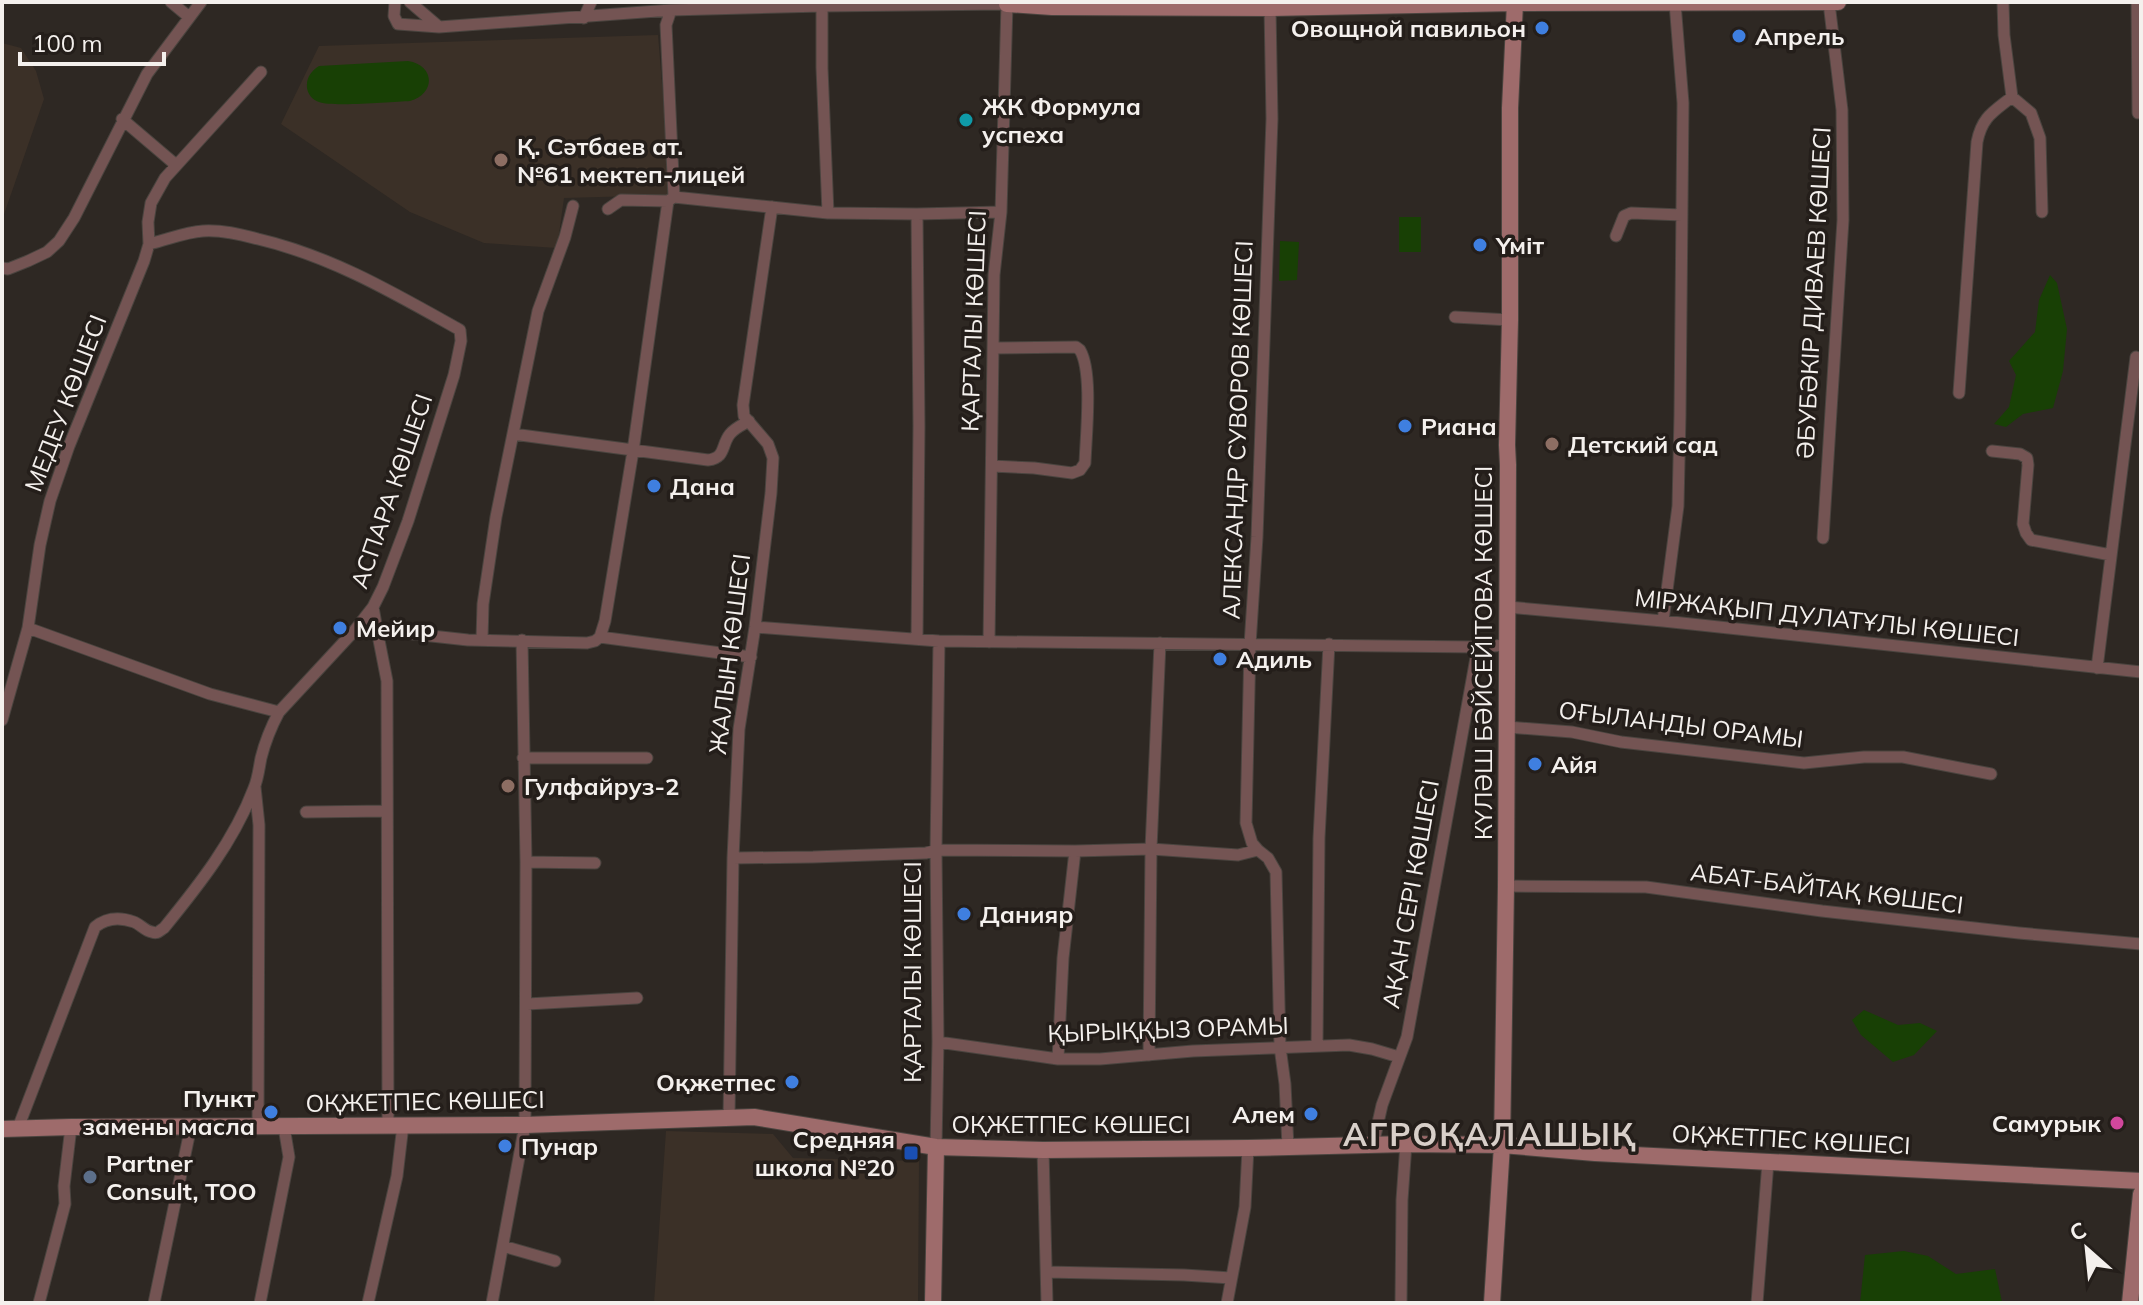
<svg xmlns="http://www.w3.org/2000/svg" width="2143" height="1305" font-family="Mulish,sans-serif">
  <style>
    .built { fill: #3b3027 }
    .green { fill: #184005 }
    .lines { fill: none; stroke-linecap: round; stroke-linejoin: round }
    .street-casing { stroke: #4a443f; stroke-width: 13 }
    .secondary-casing { stroke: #4a443f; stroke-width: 18 }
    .street { stroke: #745453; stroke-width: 11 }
    .secondary { stroke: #9e6b6b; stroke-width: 16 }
    .shop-dot { fill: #3f7fe0; stroke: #241e1a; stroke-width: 3 }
    .culture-dot { fill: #0f9aa8; stroke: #241e1a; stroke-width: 3 }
    .education-dot { fill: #8d6e63; stroke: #241e1a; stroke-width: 3 }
    .hotel-dot { fill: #d1479c; stroke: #241e1a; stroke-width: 3 }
    .transit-dot { fill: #1a4fb4; stroke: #241e1a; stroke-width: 3 }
    .service-dot { fill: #5c6f8a; stroke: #241e1a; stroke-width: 3 }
    .labels { text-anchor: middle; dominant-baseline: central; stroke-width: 7; stroke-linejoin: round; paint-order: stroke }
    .poi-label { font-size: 24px; font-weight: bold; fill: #f4f0ed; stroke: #241e1a; text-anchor: start }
    .street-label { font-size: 24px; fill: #f4f0ed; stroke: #241e1a }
    .district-label { font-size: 32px; font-weight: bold; letter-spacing: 2px; fill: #d8cfc9; stroke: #241e1a }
  </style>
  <rect width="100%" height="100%" fill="#2e2823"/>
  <path class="built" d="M658,35L671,195L564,198L557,248L484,243L410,212L281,124L319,46Z
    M2,43L21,48L36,71L44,99L2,220Z
    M666,1131L773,1134L793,1158L919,1161L918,1303H654Z"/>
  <path class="green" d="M408,61C435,65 436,94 410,101C393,102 331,107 319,102C312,100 308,94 307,88C306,78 311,71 319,66Z
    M1399,217H1421V252H1399Z
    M1280,241L1299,242L1297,280L1279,281Z
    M2050,275L2057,283L2067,329L2063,371L2053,408L2023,414L2006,427L1994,424L2009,407L2016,375L2009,361L2035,332L2039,300Z
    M1864,1010L1898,1025L1920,1023L1937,1031L1914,1055L1893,1062L1861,1035L1852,1020Z
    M1904,1251L1928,1256L1956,1274L1995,1269L2002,1302L1860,1303L1865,1255Z"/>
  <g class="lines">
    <defs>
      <path id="street" d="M171,2L189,17
        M395,2L394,16L398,24L439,27L410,2
        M822,2V68L828,213
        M2003,2L2004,35L2012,97L2031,113L2040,138L2042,212
        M2137,2L2138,113
        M584,18L591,2
        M439,27L671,10L822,6L1007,4L1001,212L994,275L989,642
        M122,119L176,165
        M674,197L828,213L917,214L1001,212
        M608,209L621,200L668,201
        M917,214L919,426L917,639
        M1616,236L1624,216L1631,213L1682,215
        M2,268L8,269L28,261L47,252L59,241L74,218L147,74L201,2
        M1455,317L1510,320
        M1959,393L1977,142C1982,117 1993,112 2012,97
        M513,434L708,460C726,458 721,445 730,434C735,428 742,425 749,421
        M1992,451L2020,454L2027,458L2028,465L2023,524L2026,533L2031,540L2111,555
        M992,466L1034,468L1072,473L1080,470L1085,463C1086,435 1093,372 1080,350L1076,347L994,348
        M1823,538L1843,220L1842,110L1829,3
        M373,607L377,630L468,640L587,643L595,641L600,637L751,657
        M1508,607L1663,621L2141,672
        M1663,621L1678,506L1680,415L1683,103L1675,3
        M755,627L939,641L1478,647L1507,645
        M28,628L210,694L279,712
        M377,630L387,681L388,1125
        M600,637L605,621L633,451L668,201L674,197L666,25L671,10
        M482,639L483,604L496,517L538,311L565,237L573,206
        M2097,668L2136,357
        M2,720L28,628L40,545L50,501L69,446L144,261L149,244L148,222L151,203L165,178L261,72
        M1507,727L1572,732L1621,742L1804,763L1864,757H1903L1991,774
        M523,758H647
        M255,787L259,825L258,1127
        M306,812L387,811
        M1258,850L1252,843L1246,823L1250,645L1257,537L1272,119L1270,8
        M733,858L813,857L926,853L936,850L1075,851L1151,849L1238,855L1258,850L1268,858L1276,872L1280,1047L1285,1084L1288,1147
        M526,862L595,863
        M1506,886L1646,887L1822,911L2019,933L2141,944
        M527,1004L637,998
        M938,1042L1058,1059H1100L1193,1051L1349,1045L1372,1049L1399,1057
        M1317,1045L1319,838L1329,644
        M1149,1055L1151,849L1160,643
        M1058,1059L1063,958L1075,851
        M729,1118L733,858L739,729L755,627L771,493L773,458L768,444L744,416L743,405L772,207
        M18,1128L95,927C106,918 120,917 134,922C140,924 145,931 152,932C158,934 159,931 164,928C199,885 234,841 254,788C258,779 259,768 261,758C265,742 271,727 279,712L355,630L373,607L383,587L408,521L454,375L461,341L460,330C394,293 331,256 258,239C239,234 222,230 203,231C185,232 167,240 149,244
        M1373,1145L1382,1105L1407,1037L1478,647
        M936,1147L938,1042L936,850L939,641
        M1043,1150L1047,1303
        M503,1246L555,1261
        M1047,1272L1184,1275L1231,1278
        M39,1303L65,1204L64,1186L71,1127
        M154,1303L191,1126
        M260,1303L289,1157L284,1127
        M368,1303L397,1176L403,1125
        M492,1303L525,1125L526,862L522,640
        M1227,1303L1245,1207L1248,1148
        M1401,1303L1402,1200L1406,1144
        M1757,1303L1768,1162"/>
      <path id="secondary" d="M1007,2V4L1052,7L1270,8L1515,3L1838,2
        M2,1129L71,1127L525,1125L754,1117L936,1147L1043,1150L1248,1148L1406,1144L1502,1145L1595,1153L2141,1181
        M933,1303L936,1147
        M1492,1303L1502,1145L1506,886L1508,465L1507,445L1510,320V108L1515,3
        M2130,1303L2141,1194"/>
    </defs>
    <use href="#street" class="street-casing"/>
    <use href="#secondary" class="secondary-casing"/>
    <use href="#street" class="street"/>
    <use href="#secondary" class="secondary"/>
  </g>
  <g class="shop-dot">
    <circle cx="1542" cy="28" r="8"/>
    <circle cx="1739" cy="36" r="8"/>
    <circle cx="1480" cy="245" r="8"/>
    <circle cx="1405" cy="426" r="8"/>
    <circle cx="654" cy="486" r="8"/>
    <circle cx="340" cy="628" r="8"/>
    <circle cx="1220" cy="659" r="8"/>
    <circle cx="1535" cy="764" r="8"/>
    <circle cx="964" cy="914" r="8"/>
    <circle cx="792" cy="1082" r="8"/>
    <circle cx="271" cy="1112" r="8"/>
    <circle cx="1311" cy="1114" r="8"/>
    <circle cx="505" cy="1146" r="8"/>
  </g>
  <circle class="culture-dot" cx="966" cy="120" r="8"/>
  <g class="education-dot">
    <circle cx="501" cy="160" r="8"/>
    <circle cx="1552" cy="444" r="8"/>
    <circle cx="508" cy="786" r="8"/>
  </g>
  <circle class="hotel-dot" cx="2117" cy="1123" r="8"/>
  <rect class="transit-dot" x="903" y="1145" width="16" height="16" rx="4"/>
  <circle class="service-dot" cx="90" cy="1177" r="8"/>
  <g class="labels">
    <g class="poi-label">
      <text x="1526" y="28" text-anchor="end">Овощной павильон</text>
      <text x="1755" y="36">Апрель</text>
      <text x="982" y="106">ЖК Формула<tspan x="982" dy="28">успеха</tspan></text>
      <text x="517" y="146">Қ. Сәтбаев ат.<tspan x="517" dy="28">№61 мектеп-лицей</tspan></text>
      <text x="1496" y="245">Үміт</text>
      <text x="1421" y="426">Риана</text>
      <text x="1568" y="444">Детский сад</text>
      <text x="670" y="486">Дана</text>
      <text x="356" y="628">Мейир</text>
      <text x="1236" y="659">Адиль</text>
      <text x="1551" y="764">Айя</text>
      <text x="524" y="786">Гулфайруз-2</text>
      <text x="980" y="914">Данияр</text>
      <text x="776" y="1082" text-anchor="end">Оқжетпес</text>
      <text x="255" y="1098" text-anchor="end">Пункт<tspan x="255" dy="28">замены масла</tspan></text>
      <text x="1295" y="1114" text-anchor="end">Алем</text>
      <text x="2101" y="1123" text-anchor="end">Самурык</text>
      <text x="895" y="1139" text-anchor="end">Средняя<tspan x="895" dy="28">школа №20</tspan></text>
      <text x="521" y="1146">Пунар</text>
      <text x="106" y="1163">Partner<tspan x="106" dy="28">Consult, ТОО</tspan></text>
    </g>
    <g class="street-label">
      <text transform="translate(1813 293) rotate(-87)">ӘБУБӘКІР ДИВАЕВ КӨШЕСІ</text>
      <text transform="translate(973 321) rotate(-88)">ҚАРТАЛЫ КӨШЕСІ</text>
      <text transform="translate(65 403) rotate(-69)">МЕДЕУ КӨШЕСІ</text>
      <text transform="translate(1237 430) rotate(-88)">АЛЕКСАНДР СУВОРОВ КӨШЕСІ</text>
      <text transform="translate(391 491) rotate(-71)">АСПАРА КӨШЕСІ</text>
      <text transform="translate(1827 617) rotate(6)">МІРЖАҚЫП ДУЛАТҰЛЫ КӨШЕСІ</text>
      <text transform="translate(1483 653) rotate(-90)">КҮЛӘШ БӘЙСЕЙІТОВА КӨШЕСІ</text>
      <text transform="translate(729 654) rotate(-83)">ЖАЛЫН КӨШЕСІ</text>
      <text transform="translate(1681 724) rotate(7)">ОҒЫЛАНДЫ ОРАМЫ</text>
      <text transform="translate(1827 888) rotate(7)">АБАТ-БАЙТАҚ КӨШЕСІ</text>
      <text transform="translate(1410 894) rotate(-80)">АҚАН СЕРІ КӨШЕСІ</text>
      <text transform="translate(912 972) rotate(-90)">ҚАРТАЛЫ КӨШЕСІ</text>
      <text transform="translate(1168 1029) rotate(-2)">ҚЫРЫҚҚЫЗ ОРАМЫ</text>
      <text transform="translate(425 1101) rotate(-1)">ОҚЖЕТПЕС КӨШЕСІ</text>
      <text x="1071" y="1124">ОҚЖЕТПЕС КӨШЕСІ</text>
      <text transform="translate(1791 1139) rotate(3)">ОҚЖЕТПЕС КӨШЕСІ</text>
    </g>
    <g class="district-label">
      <text x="1490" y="1134">АГРОҚАЛАШЫҚ</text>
    </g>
  </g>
  <rect width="2143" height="1305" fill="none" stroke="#f4f0ed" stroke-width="8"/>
  <g transform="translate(2087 1249) rotate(333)" stroke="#241e1a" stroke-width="6" paint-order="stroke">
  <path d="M0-6L14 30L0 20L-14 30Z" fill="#f4f0ed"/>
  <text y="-12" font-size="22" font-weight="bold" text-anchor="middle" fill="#f4f0ed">С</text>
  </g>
  <path d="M20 52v12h144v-12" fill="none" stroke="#f4f0ed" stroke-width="4"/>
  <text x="32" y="52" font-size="24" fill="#f4f0ed" stroke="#241e1a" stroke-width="6" paint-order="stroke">100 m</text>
</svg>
